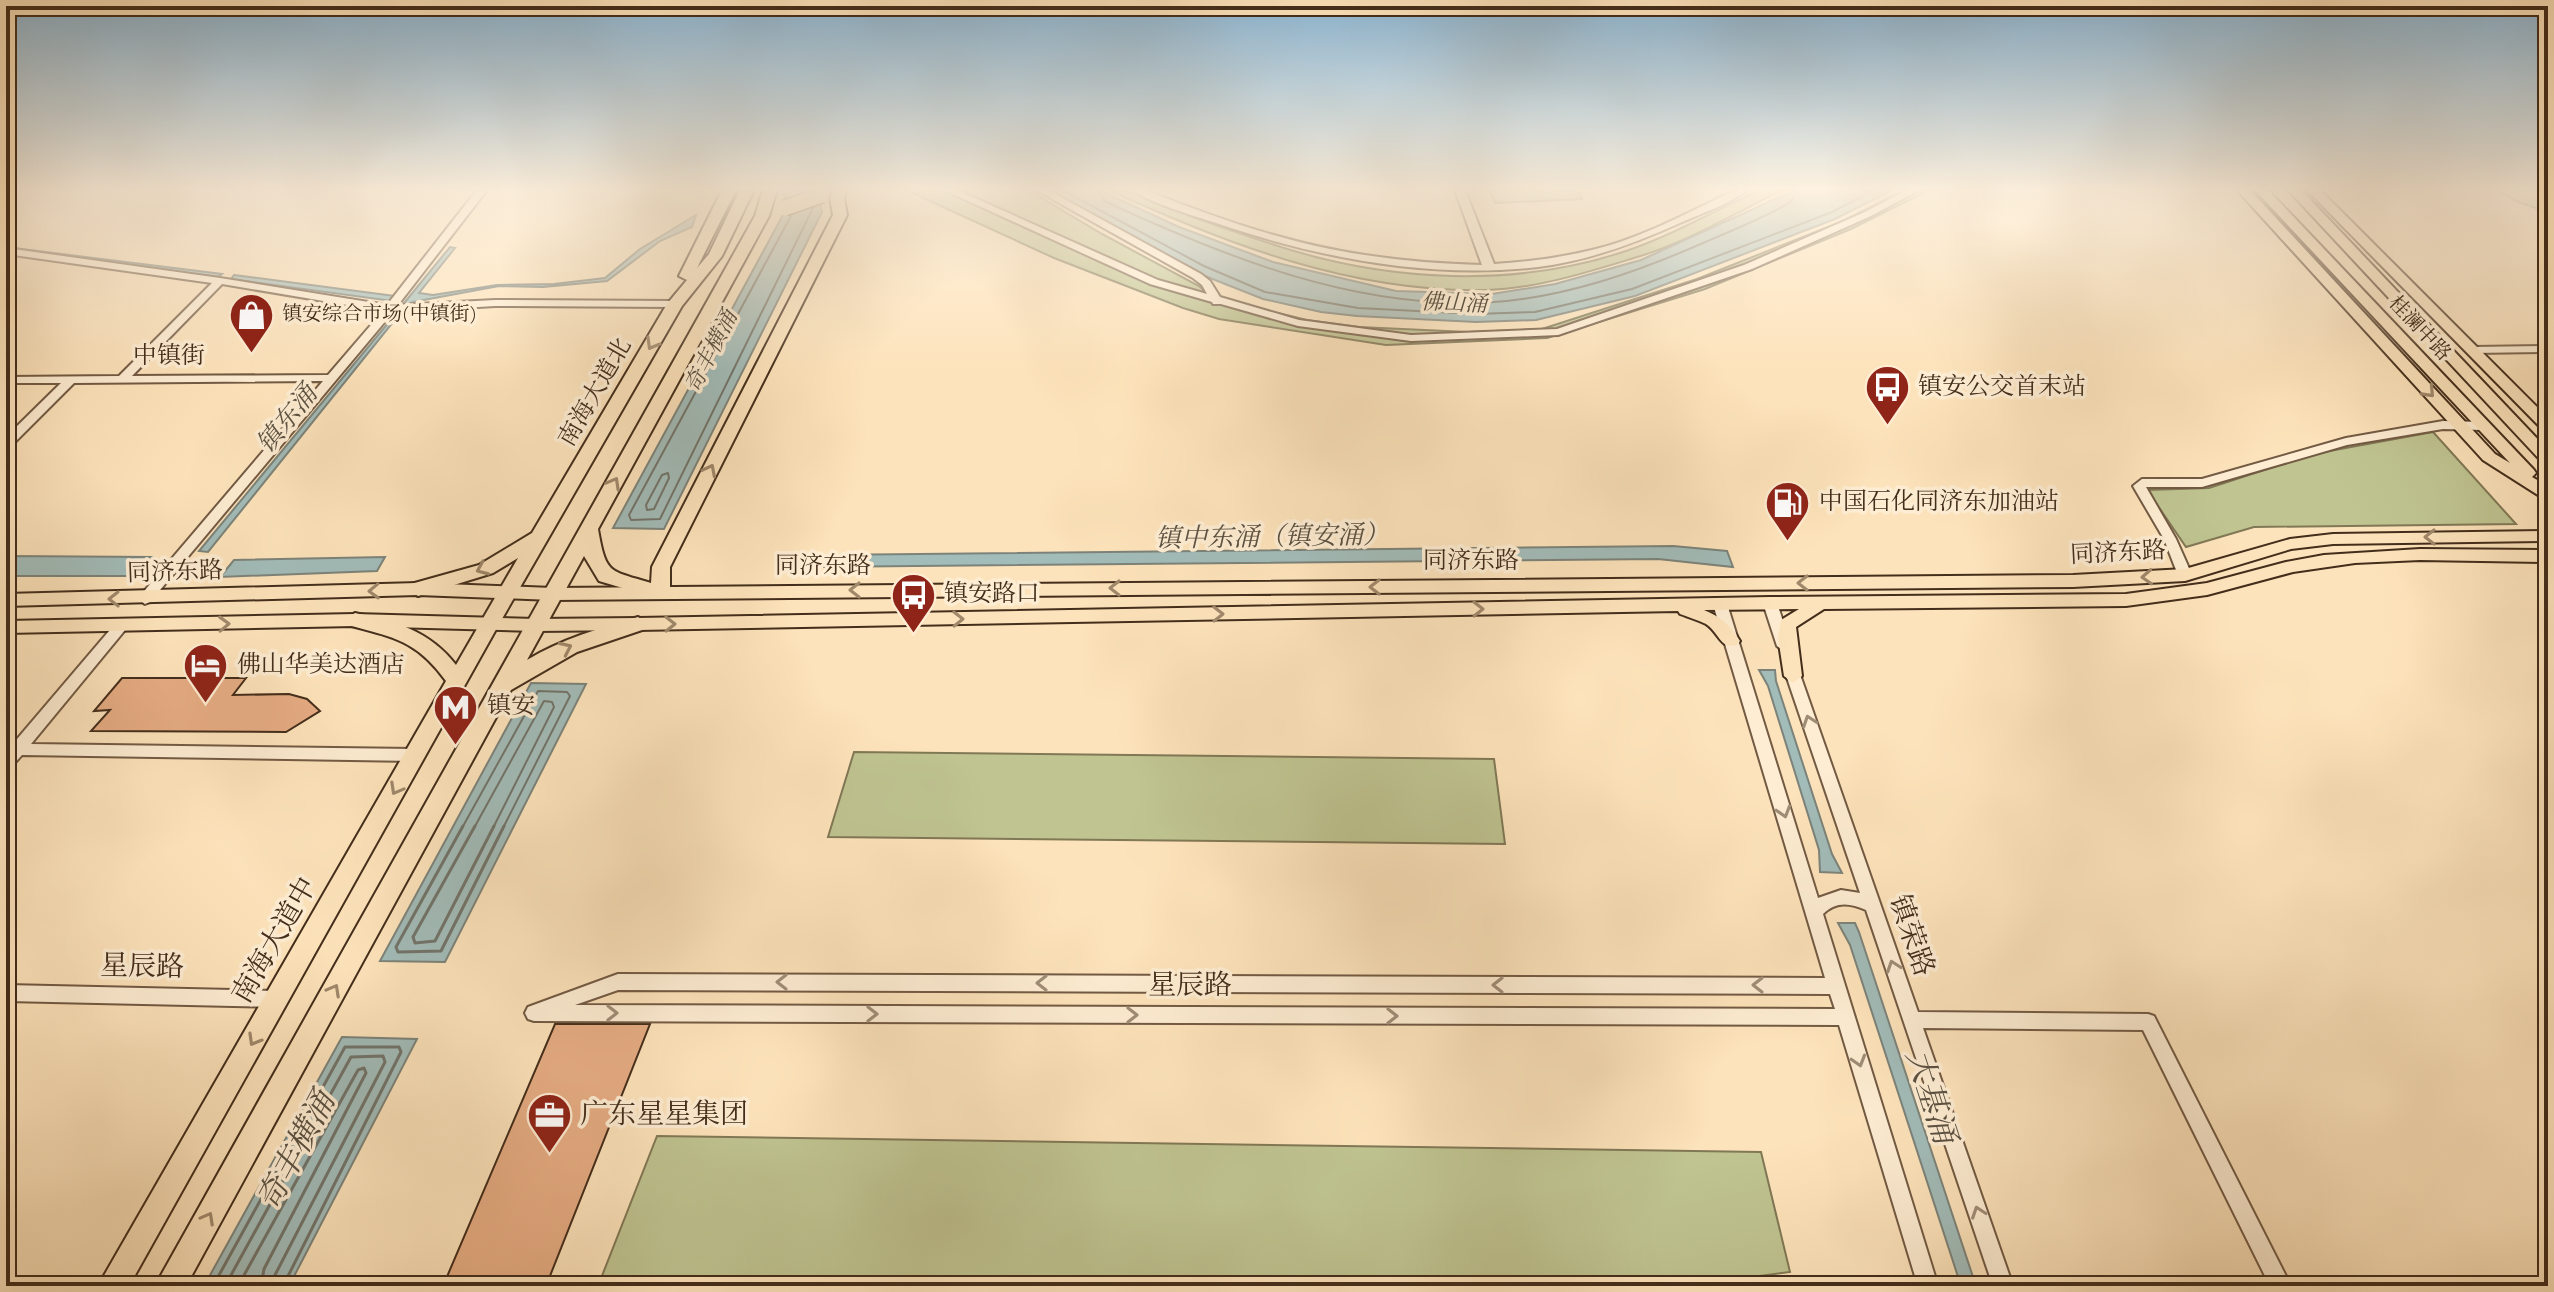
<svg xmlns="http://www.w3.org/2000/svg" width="2554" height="1292" font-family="'Old Standard TT','Noto Serif SC',serif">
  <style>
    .green { fill: #bfc491; stroke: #817856; stroke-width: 2 }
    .water { fill: #a2bcb9; stroke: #7c837a; stroke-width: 2 }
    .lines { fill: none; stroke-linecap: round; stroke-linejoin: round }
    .shore-far1 { stroke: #72746a; stroke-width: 2 }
    .shore { stroke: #72746a; stroke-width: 3 }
    .building { fill: #e6ac83; stroke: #432d1b; stroke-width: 2 }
    .minor-casing { stroke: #725a43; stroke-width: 4 }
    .major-casing { stroke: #432d1b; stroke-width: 4 }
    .highway-casing { stroke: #432d1b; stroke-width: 4 }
    .minor { fill: #feedd3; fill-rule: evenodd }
    .major { fill: #fde3bb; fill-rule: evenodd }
    .highway { fill: #fde3bb; fill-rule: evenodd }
    .highway-bridge-casing { stroke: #432d1b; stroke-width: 18; stroke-linecap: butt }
    .highway-bridge { stroke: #fde3bb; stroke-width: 15 }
    .oneway { stroke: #a0886b }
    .oneway2 { stroke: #a08d77 }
    .labels { text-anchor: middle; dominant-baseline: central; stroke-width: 7; stroke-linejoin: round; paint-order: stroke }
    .far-poi-label { font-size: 20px; fill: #432d1b; stroke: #feedd3; text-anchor: start }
    .far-street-label { font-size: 20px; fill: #432d1b; stroke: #feedd3 }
    .far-water-label { font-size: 22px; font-style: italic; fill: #5b5142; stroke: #feedd3 }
    .street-label { font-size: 24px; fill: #432d1b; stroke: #feedd3 }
    .poi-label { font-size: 24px; fill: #432d1b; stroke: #feedd3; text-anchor: start }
    .water-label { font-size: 26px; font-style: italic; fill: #5b5142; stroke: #feedd3 }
    .near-street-label { font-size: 28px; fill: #432d1b; stroke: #feedd3 }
    .near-poi-label { font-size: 28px; fill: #432d1b; stroke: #feedd3; text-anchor: start }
    .near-water-label { font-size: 32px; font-style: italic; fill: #5b5142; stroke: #feedd3 }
  </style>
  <rect width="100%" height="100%" fill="#fde3bb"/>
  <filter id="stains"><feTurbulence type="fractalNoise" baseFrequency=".0025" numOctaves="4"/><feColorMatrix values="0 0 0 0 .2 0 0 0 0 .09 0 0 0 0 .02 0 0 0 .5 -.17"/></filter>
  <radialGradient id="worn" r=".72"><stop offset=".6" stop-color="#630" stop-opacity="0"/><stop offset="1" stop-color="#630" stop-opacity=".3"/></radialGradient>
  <path class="green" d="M906,190H1028L1102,234L1199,286L1211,297L1307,320L1359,327L1468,332L1542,329L1697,279L1843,221L1904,190H1929L1851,229L1705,289L1547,338L1386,345L1219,319L1183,308L1054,258Z
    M1109,190C1133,190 1150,200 1172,209C1207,223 1244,235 1281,247C1391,282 1516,288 1626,251C1672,235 1715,211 1759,190H1783C1735,213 1686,243 1634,258C1588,272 1535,289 1486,290C1354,293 1228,245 1109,190Z
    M1489,190H1578L1582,199L1495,203Z
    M2497,190H2548V212L2518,202Z
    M2433,432L2516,524L2254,527L2186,547L2147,490L2209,488L2313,454Z
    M854,752L1494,759L1505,844L828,837Z
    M657,1136L1761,1152L1790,1272L1685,1286H598Z"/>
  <path class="water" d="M779,190H817L822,212L664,529L613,528L790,202Z
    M1045,190H1099L1179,227L1273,262L1396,291L1492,294L1555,284L1641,260L1795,190H1892L1835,219L1635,296L1536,320L1476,322L1357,316L1321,312L1263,299L1200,274Z
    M696,215L692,227L660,241L607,281L543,287L499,286L413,302L400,308L450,247L455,248L419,293L433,295L497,285L554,284L605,278L640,249Z
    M6,247L222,274L218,277L6,251Z
    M234,275L395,296L392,301L231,279Z
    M398,311H402L208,552L199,551Z
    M1673,546L1727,551L1733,567L1658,559L815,567L820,555Z
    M6,556L152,557L137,576H6Z
    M385,557L377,571L220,577L234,560Z
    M1759,670H1775L1776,681L1832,854L1842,873L1820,872L1819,850L1768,686Z
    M531,683L586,684L445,962L380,961Z
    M1838,923H1855L1859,932L1976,1286H1961L1850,945Z
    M342,1037L417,1039L289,1286H204Z"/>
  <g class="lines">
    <path class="shore-far1" d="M1062,190L1204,266L1265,292L1358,308L1476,314L1535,312L1632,289L1832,212L1874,190
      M1099,190L1104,201C1225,257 1358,311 1494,302C1566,297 1637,272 1703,243C1719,236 1782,210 1791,201C1794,198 1794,194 1796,190
      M791,216L629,515L631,520L660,519L813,208
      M668,473L669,478L654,509L647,510L646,505L662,475Z
      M462,828L538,691L567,692L570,696L503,828
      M474,828L544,701L552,702L554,707L493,828"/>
    <path class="shore" d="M463,826L396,947L398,952L441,951L504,826
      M475,826L413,937L415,943L435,941L494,826
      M213,1286L345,1047H399L401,1052L283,1286
      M225,1286L351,1057L383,1056L385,1062L275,1275L273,1286
      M238,1286L358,1070L364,1068L366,1073L264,1269L261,1286"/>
  </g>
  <path class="building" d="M122,678H246L233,695L289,694L307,699L320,711L286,732L91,731L110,710L94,711Z
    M555,1024H650L546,1286H443Z"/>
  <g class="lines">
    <defs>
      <path id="minor" d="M477,190H487L398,305L495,300L675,301L680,304L675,307L495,306L393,312L150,602L145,604L138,599L140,596L323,381L74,383L10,447L6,448V437L61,383H6V377L119,376L212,283L6,254V248L220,278L387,305ZM222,284L383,311L328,375L132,376Z
        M944,190H957L1158,280L1207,294L1202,285L1193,278L1036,190H1048L1201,274L1210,281L1220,297L1299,320L1411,335L1557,329L1744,265L1865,212L1907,190H1919L1871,216L1752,269L1558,335L1411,341L1298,326L1221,304H1213L1212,302L1150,284Z
        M1132,190H1145C1216,218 1289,244 1365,255C1404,261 1443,264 1482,265L1455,190H1465L1494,264C1527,262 1559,258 1592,250C1642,238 1689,212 1735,190H1747C1729,204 1703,213 1682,222C1636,243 1588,261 1538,267C1432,279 1323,259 1222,225C1196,216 1154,205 1132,190Z
        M2548,346V352L2473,353L2467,350L2473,347Z
        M2443,421L2483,422L2489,426L2483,430L2443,429L2347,445L2202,487H2146L2176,539L2192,575L2185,579L2178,575L2164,539L2133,486L2142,479H2202L2346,438Z
        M1770,598L1777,603L1791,646L1789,650L1784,651L1777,646L1763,603Z
        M1720,599L1727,604L1818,898L1841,890L1860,893L1783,666L1790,661L1797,666L1918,1012L2148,1014L2154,1016L2291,1286H2270L2143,1030L1923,1028L2013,1286H1993L1866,910C1850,903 1836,901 1823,914L1938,1286H1918L1839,1025L534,1021L528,1019L525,1013L528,1007L618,974L1825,978L1713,604ZM618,990L1830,994L1835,1009L575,1005Z
        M120,622L125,624L127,627L125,630L31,744L415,749L420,751L423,755L420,759L415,761L22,755L11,767L6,769V753L12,745L115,624Z
        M6,985L277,991L283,994L286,999L283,1004L277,1007L6,1001Z"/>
      <path id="major" d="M2237,190H2250L2495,454L2510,463L2255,190H2268L2534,470L2536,473L2532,477L2548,486V495H2538L2483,460Z
        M2288,190H2301L2548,450V464L2542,462Z
        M2307,190H2320L2548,418V432L2543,430Z
        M2548,531V541L2333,544L2291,549L2185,581L2073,587L553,600L418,595L6,606V594L418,583L553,588L2073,575L2185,569L2290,539L2333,534Z
        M2420,549L2548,550V562L2420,560L2355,563L2293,572L2207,595L2126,606L1824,609L1796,627L1802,676L1793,683L1784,676L1778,637L1781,620L1799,609L1704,610C1721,617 1730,625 1740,641L1737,645C1720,650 1719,632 1706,624C1698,620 1688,617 1680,614L1678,611L638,630L536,631L355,626L6,633V621L355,614L536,619L638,618L1770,597L2126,594L2207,583L2286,562L2324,555Z"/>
      <path id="highway" d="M722,190H736L697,268L709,254L740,190H754L722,256L682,306L499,624L129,1286H98L446,681C416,640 395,638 348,625L345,620L355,613C396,622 429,630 456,665L518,558L493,573L418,596L408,589L411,584L479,565L532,533L667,304L687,280L679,276Z
        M763,190H777L769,216L598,529C606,575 609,570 651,583L652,567L833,215L830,198L833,190H847L844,198L847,215L670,567V592L660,599L599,581L584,556L527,660C562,639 600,628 638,617L648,624L645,629L577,652L511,690L186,1286H155L755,216Z"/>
    </defs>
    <use href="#minor" class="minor-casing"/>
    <use href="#major" class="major-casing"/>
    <use href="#highway" class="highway-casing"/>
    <use href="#minor" class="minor"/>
    <use href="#major" class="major"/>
    <use href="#highway" class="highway"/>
    <defs>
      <path id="highway-bridge" d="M785,208L822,195"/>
    </defs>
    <use href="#highway-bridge" class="highway-bridge-casing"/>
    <use href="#highway-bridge" class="highway-bridge"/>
  </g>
  <defs><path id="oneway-chevron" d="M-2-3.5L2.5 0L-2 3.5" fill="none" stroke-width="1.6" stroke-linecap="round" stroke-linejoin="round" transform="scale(2)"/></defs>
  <g class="oneway">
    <use href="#oneway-chevron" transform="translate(652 344) rotate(120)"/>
    <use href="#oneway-chevron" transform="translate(2429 392) rotate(47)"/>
    <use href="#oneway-chevron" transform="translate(710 470) rotate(-63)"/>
    <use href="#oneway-chevron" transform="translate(614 483) rotate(-61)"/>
    <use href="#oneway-chevron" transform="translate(2430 537) rotate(-180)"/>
    <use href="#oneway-chevron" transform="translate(482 569) rotate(157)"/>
    <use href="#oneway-chevron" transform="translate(2147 577) rotate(177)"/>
    <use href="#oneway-chevron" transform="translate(1803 583) rotate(180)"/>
    <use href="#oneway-chevron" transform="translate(1375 587) rotate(180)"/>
    <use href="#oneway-chevron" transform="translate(1115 588) rotate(180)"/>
    <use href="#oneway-chevron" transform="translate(855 590) rotate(180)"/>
    <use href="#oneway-chevron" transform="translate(374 591) rotate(178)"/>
    <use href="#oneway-chevron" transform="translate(114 599) rotate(179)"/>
    <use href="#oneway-chevron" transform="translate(1478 609) rotate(-1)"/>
    <use href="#oneway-chevron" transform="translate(1218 614) rotate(-1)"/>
    <use href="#oneway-chevron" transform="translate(958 619) rotate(-1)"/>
    <use href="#oneway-chevron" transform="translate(224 624) rotate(-2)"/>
    <use href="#oneway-chevron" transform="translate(670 624) rotate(-1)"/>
    <use href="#oneway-chevron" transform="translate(566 648) rotate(-25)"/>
    <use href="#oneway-chevron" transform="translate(396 789) rotate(119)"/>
    <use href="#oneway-chevron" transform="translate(334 990) rotate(-61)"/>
    <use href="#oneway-chevron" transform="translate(254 1040) rotate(120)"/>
    <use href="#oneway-chevron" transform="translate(208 1218) rotate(-61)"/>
  </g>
  <g class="oneway2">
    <use href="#oneway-chevron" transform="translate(1809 721) rotate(-109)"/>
    <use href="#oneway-chevron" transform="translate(1784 812) rotate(73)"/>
    <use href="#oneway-chevron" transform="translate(1893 966) rotate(-109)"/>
    <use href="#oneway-chevron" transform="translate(782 982) rotate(-180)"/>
    <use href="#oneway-chevron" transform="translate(1042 983) rotate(-180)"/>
    <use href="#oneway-chevron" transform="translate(1498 985) rotate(-180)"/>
    <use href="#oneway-chevron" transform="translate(1758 985) rotate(-180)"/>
    <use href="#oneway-chevron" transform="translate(612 1013)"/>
    <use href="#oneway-chevron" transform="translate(872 1014)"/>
    <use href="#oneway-chevron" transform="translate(1132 1015)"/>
    <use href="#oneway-chevron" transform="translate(1392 1016)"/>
    <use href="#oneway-chevron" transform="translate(1859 1061) rotate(73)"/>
    <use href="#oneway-chevron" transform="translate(1978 1212) rotate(-109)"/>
  </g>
  <linearGradient id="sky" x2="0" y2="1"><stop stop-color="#8cb7d5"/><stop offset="0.51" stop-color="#fef2e0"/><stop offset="1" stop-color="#fef2e0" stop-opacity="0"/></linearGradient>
  <rect width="2554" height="371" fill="url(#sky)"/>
  <defs>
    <symbol id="shop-pin" viewBox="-11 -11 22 30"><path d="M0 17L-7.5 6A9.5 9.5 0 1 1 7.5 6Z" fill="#8f2418" stroke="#feedd3"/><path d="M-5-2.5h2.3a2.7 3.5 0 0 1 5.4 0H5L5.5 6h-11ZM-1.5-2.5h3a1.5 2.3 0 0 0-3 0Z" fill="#fff"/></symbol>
    <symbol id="bus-pin" viewBox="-11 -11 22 30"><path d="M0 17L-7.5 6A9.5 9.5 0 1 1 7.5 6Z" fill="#8f2418" stroke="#feedd3"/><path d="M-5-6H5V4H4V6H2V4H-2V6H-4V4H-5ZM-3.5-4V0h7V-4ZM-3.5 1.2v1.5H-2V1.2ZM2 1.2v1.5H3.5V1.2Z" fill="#fff"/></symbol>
    <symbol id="fuel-pin" viewBox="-11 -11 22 30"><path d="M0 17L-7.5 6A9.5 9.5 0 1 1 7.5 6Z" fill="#8f2418" stroke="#feedd3"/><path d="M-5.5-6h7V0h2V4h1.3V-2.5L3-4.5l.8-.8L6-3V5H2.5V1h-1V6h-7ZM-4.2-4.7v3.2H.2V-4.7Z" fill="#fff"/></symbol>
    <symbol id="hotel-pin" viewBox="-11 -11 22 30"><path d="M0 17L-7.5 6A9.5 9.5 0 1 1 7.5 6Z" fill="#8f2418" stroke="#feedd3"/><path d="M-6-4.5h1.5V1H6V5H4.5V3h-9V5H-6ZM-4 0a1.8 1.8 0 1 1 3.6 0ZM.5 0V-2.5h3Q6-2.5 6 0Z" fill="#fff"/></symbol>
    <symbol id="metro-pin" viewBox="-11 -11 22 30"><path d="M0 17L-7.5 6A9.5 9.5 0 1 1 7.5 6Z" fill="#8f2418" stroke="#feedd3"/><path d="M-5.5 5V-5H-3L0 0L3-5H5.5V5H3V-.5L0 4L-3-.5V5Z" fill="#fff"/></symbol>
    <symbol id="office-pin" viewBox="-11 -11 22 30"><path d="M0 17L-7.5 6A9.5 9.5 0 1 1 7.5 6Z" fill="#8f2418" stroke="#feedd3"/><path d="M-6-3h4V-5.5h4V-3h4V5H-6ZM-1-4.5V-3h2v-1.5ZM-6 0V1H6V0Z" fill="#fff"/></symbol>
  </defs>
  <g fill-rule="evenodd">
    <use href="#shop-pin" x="226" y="290" width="51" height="69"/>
    <use href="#bus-pin" x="1862" y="362" width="51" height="69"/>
    <use href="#fuel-pin" x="1762" y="478" width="51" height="69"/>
    <use href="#bus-pin" x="888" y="570" width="51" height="69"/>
    <use href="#hotel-pin" x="180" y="640" width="51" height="69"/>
    <use href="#metro-pin" x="430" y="682" width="51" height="69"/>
    <use href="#office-pin" x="524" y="1090" width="51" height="69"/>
  </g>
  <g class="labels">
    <g class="far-poi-label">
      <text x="282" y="315">镇安综合市场(中镇街)</text>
    </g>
    <g class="far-street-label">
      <text transform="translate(2419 329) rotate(47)">桂澜中路</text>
    </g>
    <g class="far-water-label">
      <text transform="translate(1454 304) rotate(2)">佛山涌</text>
      <text transform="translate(712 352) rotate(-63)">奇丰横涌</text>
    </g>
    <g class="street-label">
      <text x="169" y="357">中镇街</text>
      <text transform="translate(596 393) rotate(-60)">南海大道北</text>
      <text transform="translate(2118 554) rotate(-3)">同济东路</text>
      <text x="1471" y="562">同济东路</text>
      <text x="823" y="567">同济东路</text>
      <text transform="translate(175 573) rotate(-2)">同济东路</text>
    </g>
    <g class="poi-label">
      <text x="1918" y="388">镇安公交首末站</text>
      <text x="1819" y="503">中国石化同济东加油站</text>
      <text x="944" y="595">镇安路口</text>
      <text x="237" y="666">佛山华美达酒店</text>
      <text x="487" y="707">镇安</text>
    </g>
    <g class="water-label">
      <text transform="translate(288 420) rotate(-51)">镇东涌</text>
      <text transform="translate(1272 538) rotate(-1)">镇中东涌（镇安涌）</text>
    </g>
    <g class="near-street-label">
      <text transform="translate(1910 936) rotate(71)">镇荣路</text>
      <text transform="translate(276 941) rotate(-60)">南海大道中</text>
      <text transform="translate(142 968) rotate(1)">星辰路</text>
      <text x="1190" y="987">星辰路</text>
    </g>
    <g class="near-poi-label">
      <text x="580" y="1116">广东星星集团</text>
    </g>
    <g class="near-water-label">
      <text transform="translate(1929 1097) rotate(72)">大基涌</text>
      <text transform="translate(298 1152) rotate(-62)">奇丰横涌</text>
    </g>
  </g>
  <rect width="2554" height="1292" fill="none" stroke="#fde3bb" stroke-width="32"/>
  <rect x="8" y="8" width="2538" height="1276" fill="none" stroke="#432d1b" stroke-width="4"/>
  <rect x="16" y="16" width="2522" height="1260" fill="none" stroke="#432d1b" stroke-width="2"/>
  <rect width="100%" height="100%" filter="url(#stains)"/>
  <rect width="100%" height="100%" fill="url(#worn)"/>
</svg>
